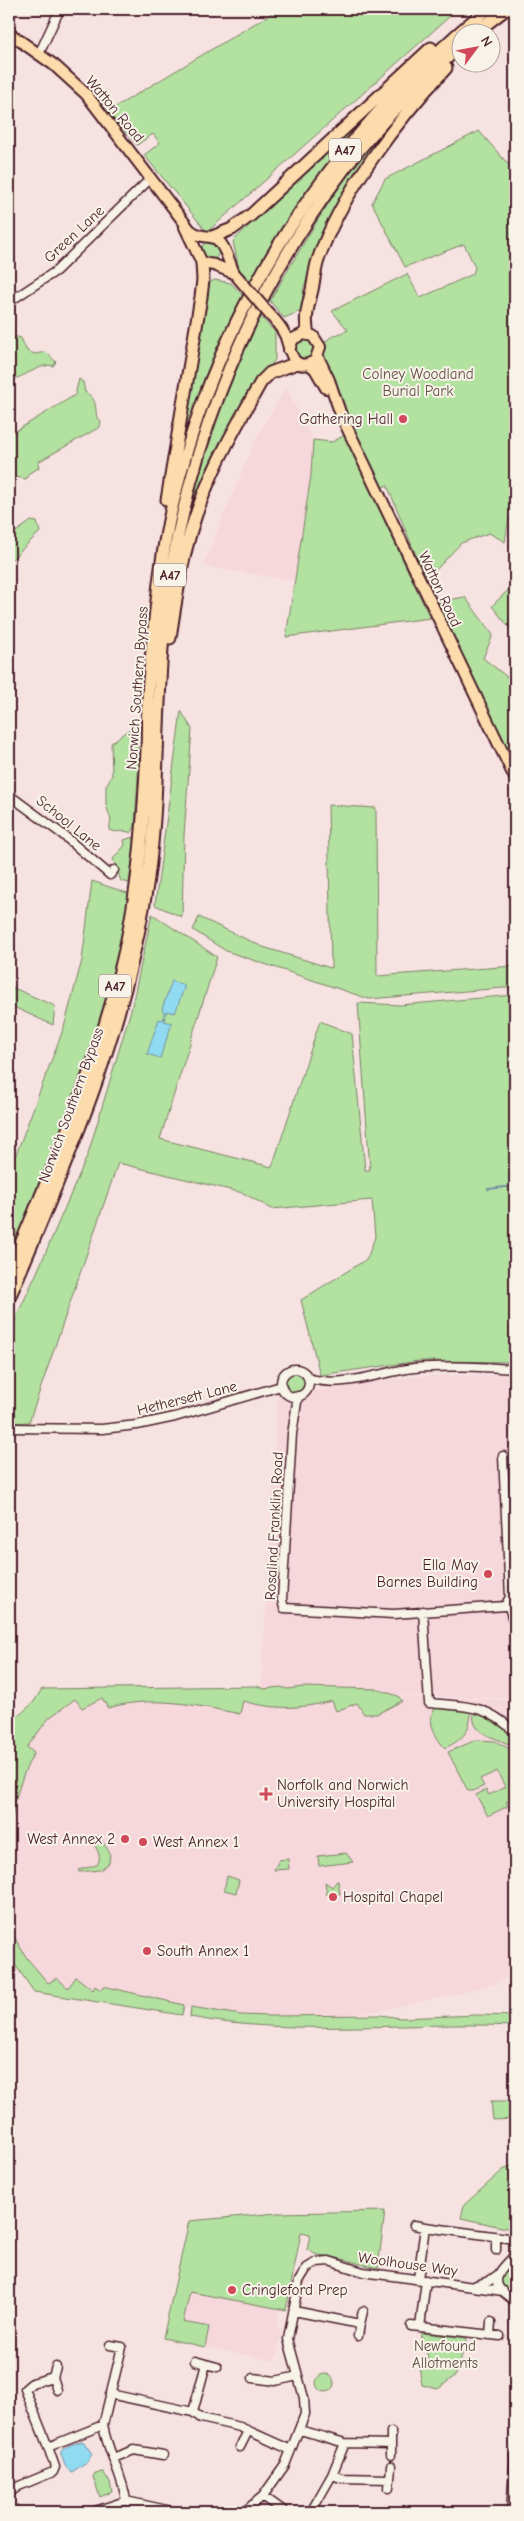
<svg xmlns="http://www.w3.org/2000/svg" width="524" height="2521" font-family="'Comic Neue',sans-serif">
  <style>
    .built { fill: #f6d7dc }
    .green { fill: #b2e1a0; stroke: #7e8066 }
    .water { fill: #90dbf1; stroke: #7490a2 }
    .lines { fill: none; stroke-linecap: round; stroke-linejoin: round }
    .stream { stroke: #7490a2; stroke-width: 2 }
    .minor-casing { stroke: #4a1f2b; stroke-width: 11 }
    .major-casing { stroke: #4a1f2b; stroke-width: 14 }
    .highway-casing { stroke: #4a1f2b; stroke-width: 15 }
    .minor { stroke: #f7f3e8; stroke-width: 8 }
    .major { stroke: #fcdcac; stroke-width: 10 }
    .highway { stroke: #fcdcac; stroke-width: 11 }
    .major-bridge-casing { stroke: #4a1f2b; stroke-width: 14; stroke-linecap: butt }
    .major-bridge { stroke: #fcdcac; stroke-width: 10 }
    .poi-dot { fill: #d1495b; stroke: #f7f3e8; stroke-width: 2 }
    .labels { text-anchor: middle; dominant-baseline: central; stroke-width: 4; stroke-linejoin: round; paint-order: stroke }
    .shield { fill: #f7f3e8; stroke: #7e5f64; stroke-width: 1 }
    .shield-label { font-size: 14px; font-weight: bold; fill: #4a1f2b }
    .street-label { font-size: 15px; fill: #4a1f2b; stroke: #f7f3e8 }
    .park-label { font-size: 15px; fill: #645048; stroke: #f7f3e8 }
    .poi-label { font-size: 15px; fill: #4a1f2b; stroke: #f7f3e8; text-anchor: start }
  </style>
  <rect width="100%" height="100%" fill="#f6e2e1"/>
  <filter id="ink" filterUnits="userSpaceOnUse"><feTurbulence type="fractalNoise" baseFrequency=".02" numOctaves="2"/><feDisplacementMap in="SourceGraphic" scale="10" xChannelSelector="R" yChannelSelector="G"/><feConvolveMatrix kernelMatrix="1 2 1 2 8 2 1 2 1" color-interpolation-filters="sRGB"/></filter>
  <g filter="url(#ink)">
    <path class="built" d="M286,388L313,440L311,475L295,581L203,566L255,440Z
      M515,1375V1698L261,1693L278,1396L418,1376Z
      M364,1696L515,1700V1971L500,1982L452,1995L378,2011L340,2016H223L119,1994L42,1985L9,1938V1856L26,1732L59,1698Z
      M278,2213L295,2262L286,2310L280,2309L276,2328L282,2330L275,2361L163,2338L189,2221Z"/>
    <path class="green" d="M279,9H458L207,232L144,155L160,143L153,134L137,145L107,112Z
      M416,64L252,282L239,269L233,241Z
      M408,105L321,243L304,287L301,311L284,318L270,301C310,232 349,161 408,105Z
      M479,131L515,172V514L509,518L505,542L489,533L461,543L434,572L424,575L387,485L382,488L343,413L322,353V344L331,337L348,330L332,311L407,274L420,298L473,274L475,267L464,244L405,267L372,203L385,179Z
      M201 251a9 9 0 1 1 18 0a9 9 0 1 1-18 0Z
      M215,280L231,283L245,298L188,432L186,424L208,283Z
      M261,317L275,332V360L247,394L219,449L176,585C180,559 183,531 189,506C205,441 230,376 261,317Z
      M9,335L21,338L27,351L35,354L46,352L56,362L53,366C42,362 22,379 9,380Z
      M296 349a9 9 0 1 1 18 0a9 9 0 1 1-18 0Z
      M79,379L83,382L85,392C97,398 95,406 97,418L101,421L100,427L38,462L39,468L29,473L26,479L16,477L9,485V435L75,395Z
      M345,435L430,618L286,637L311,475L313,440L332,442Z
      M31,521L37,522L40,532L9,562V537Z
      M515,583V635L492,606Z
      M465,597L493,635L483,658L507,677L515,676V763L436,602Z
      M181,711L192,729L184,835L182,917L155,905Z
      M136,724L139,760L135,827L131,833C124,829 117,834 109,830L111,820L106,805V786L112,775L111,743Z
      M328,805L376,808L377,976L515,966V987L369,999L226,951L193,930L199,917L263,947L331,968Z
      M133,837L135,842L129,883L121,881L113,859L125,845L124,840Z
      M92,881L130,894L114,970L87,1069L9,1261V1173L64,1027L82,960Z
      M152,914L217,957L160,1139L272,1167L320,1021L352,1034L365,1170H370L358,1003L400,1005L515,995V1362L419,1361L320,1375L301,1300L367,1259L375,1237L372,1200L272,1209L243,1193L118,1163L29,1422L9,1423V1333L38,1270L88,1154L131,1010Z
      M9,986L55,1006L53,1025L9,1005Z
      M284 1383a11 11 0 1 1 22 0a11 11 0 1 1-22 0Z
      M257,1686L264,1689L280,1687L288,1689L302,1687L376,1689L398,1696L402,1701L377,1714H364L357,1703L336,1711L332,1701C300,1709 275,1710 243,1701L240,1714C195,1705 153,1695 108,1708L102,1698L82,1708L75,1699L49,1718L27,1747L34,1753C18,1781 12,1810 9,1842V1765L12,1738L17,1717L33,1703L42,1689Z
      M437,1707L471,1711C470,1731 464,1739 445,1748C436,1739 424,1717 437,1707Z
      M474,1712C490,1716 503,1726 515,1737V1748C501,1737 469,1737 474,1712Z
      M476,1740L495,1741L515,1752V1797L506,1802L508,1806L488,1816L476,1795L486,1790L489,1795L505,1787L497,1771L480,1779L484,1786L473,1791H468L448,1752Z
      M98,1835L110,1853L109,1863L100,1870L79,1872L78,1870L97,1865C103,1856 96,1849 92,1840Z
      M346,1853L353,1862L319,1866L318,1856Z
      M288,1859L289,1869L274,1870L279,1860Z
      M227,1876L239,1880L236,1893L224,1890Z
      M337,1881H338L340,1894L327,1895L325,1882L332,1887Z
      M9,1928L26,1957L48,1983L57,1978L68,1988L76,1977L93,1990L95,1986L101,1990L103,1986L184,2005L182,2015L34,1992L9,1956Z
      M191,2007L241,2015L270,2016L381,2015L400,2018L477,2015L515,2016V2026C409,2021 296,2037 190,2017Z
      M491,2101H515V2119L493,2120Z
      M515,2164V2230L461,2218L464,2205L503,2170Z
      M385,2211L378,2268C357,2264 338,2256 317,2255C314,2254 311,2251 307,2250L310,2235L301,2233L286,2310L190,2292L183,2322L209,2327L205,2347L163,2338L189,2221L278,2213Z
      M510,2270L515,2271V2290L509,2291L503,2287L501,2281L503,2274Z
      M422,2333L467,2338L456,2375L438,2389L422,2385L419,2366L429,2363L425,2345L421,2346Z
      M316 2383a9 9 0 1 1 18 0a9 9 0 1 1-18 0Z
      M103,2472L110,2482L112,2492L100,2497L93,2477L95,2473Z"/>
    <path class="water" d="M172,981L184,985V988L175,1013L167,1011L165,1015L162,1009Z
      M165,1016L164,1021L172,1023L160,1058L147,1054L159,1019L162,1020Z
      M83,2441L92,2454L88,2461L72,2472C66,2469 65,2466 63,2460C57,2447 73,2444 83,2441Z"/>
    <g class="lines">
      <path class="stream" d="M488,1189L515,1186"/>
      <defs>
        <path id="minor" d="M39,54L60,9
          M9,302L56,271L151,178
          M9,795L62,834L110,875L114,870
          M281 1383a14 14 0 1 1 28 0a14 14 0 1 1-28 0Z
          M308,1378C343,1389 379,1372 414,1368C448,1365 482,1367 515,1369
          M298,1396L292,1434L282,1600L284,1608L394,1614L505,1606L510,1597L503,1456
          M9,1428L102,1429L137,1425L175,1417L281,1386
          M508,1604L513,1620
          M423,1611L429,1703C467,1707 484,1703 515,1732
          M414,2225L425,2227
          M496,2250V2237
          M515,2255C507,2264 490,2277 500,2289C505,2295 511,2296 515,2303
          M418,2279L425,2227L508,2238
          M473,2286L489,2281L499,2274
          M294,2311L360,2324L363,2311
          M411,2326L420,2327L426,2280
          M420,2327L500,2336
          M490,2335L491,2322
          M358,2336L360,2324
          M110,2345L122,2347L103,2425C107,2452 123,2474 126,2501
          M195,2361L217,2367
          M56,2367L53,2377L32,2383L25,2389L48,2447L103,2425
          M53,2377L57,2390
          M253,2378L275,2381L298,2376
          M110,2394L193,2412L201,2418L240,2427L291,2450
          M193,2412L206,2364
          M300,2430L345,2443L332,2475L311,2512
          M345,2443L391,2444V2455
          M391,2444V2432
          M240,2447L248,2431
          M113,2458L134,2450L163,2455
          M332,2475L341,2478L390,2479L389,2488
          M390,2479L391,2466
          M9,2493L19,2486L53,2472L55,2467L48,2447
          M263,2496L285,2512
          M92,2512L126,2501L176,2512
          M244,2512L263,2496L285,2465L305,2414L304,2398L288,2339L299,2281L307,2268L317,2262L329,2261L363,2272L503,2291
          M511,2512L515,2453"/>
        <path id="major" d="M9,33L54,65L86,94L190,230C198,236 202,236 212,237C224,239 229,263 234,273
          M185,227L202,263L214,265L234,273
          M270,315C276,321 281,327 285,335C291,350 291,374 315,361L320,347L313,336L303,334L293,339L289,350
          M318,357L329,380L341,415L515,778
          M309,364L315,369L326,388"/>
        <path id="highway" d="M476,32L506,9
          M212,237L232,229L251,215L431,48
          M308,334C304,318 308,306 312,290C314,280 315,269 318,260C341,193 398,119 446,68
          M167,500L201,297L203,280L202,263
          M170,638C177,591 184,544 201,501C217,459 239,421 261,382L270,373L297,363
          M9,1272C53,1167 100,1062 125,950C139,885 144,817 147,749C148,726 147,703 149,680C155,622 159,563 172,507C218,305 329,139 487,9
          M9,1298C65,1166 119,1046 144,903C160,816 155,725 163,636C179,465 241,306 344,169C378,123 420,83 462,44"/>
      </defs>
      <use href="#minor" class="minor-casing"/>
      <use href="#major" class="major-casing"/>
      <use href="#highway" class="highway-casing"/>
      <use href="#minor" class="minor"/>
      <use href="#major" class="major"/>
      <use href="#highway" class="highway"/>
      <defs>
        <path id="major-bridge" d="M234,273L270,315"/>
      </defs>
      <use href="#major-bridge" class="major-bridge-casing"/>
      <use href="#major-bridge" class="major-bridge"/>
    </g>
  </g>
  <g class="poi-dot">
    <circle cx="403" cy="419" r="5"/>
    <circle cx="488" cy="1574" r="5"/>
    <path d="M263.5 1786.5h5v5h5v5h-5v5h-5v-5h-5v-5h5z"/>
    <circle cx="125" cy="1839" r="5"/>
    <circle cx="143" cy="1842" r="5"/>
    <circle cx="333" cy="1897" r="5"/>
    <circle cx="147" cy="1951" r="5"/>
    <circle cx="232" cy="2290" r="5"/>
  </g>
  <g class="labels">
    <g class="shield">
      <rect x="329" y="138.5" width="32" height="23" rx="4"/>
      <rect x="154" y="563.5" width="32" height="23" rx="4"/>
      <rect x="99" y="974.5" width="32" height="23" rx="4"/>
    </g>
    <g class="shield-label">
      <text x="345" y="150">A47</text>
      <text x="170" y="575">A47</text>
      <text x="115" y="986">A47</text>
    </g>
    <g class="street-label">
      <text transform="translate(115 109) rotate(50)">Watton Road</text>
      <text transform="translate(74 234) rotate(-43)">Green Lane</text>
      <text transform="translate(440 589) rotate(65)">Watton Road</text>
      <text transform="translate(137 688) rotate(-86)">Norwich Southern Bypass</text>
      <text transform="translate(69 823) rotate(39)">School Lane</text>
      <text transform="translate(71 1105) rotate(-70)">Norwich Southern Bypass</text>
      <text transform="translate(187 1398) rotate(-14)">Hethersett Lane</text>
      <text transform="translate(274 1526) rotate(-87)">Rosalind Franklin Road</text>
      <text transform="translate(408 2264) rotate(8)">Woolhouse Way</text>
    </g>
    <g class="park-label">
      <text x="418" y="374">Colney Woodland<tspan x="418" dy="17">Burial Park</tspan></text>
      <text x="445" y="2346">Newfound<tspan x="445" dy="17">Allotments</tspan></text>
    </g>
    <g class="poi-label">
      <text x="393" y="419" text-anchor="end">Gathering Hall</text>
      <text x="478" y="1565" text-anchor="end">Ella May<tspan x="478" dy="17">Barnes Building</tspan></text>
      <text x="277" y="1785">Norfolk and Norwich<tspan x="277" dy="17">University Hospital</tspan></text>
      <text x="115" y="1839" text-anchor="end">West Annex 2</text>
      <text x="153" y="1842">West Annex 1</text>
      <text x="343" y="1897">Hospital Chapel</text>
      <text x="157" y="1951">South Annex 1</text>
      <text x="242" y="2290">Cringleford Prep</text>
    </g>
  </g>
  <rect width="524" height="2521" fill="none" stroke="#f7f3e8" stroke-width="30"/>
  <rect x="15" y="15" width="494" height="2491" fill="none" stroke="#4a1f2b" stroke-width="2" filter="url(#ink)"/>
  <g transform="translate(476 48) rotate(58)"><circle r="24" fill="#f7f3e8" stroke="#b29e9c"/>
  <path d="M0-4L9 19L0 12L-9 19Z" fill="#d1495b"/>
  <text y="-8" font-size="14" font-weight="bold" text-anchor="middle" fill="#4a1f2b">N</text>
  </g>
</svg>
